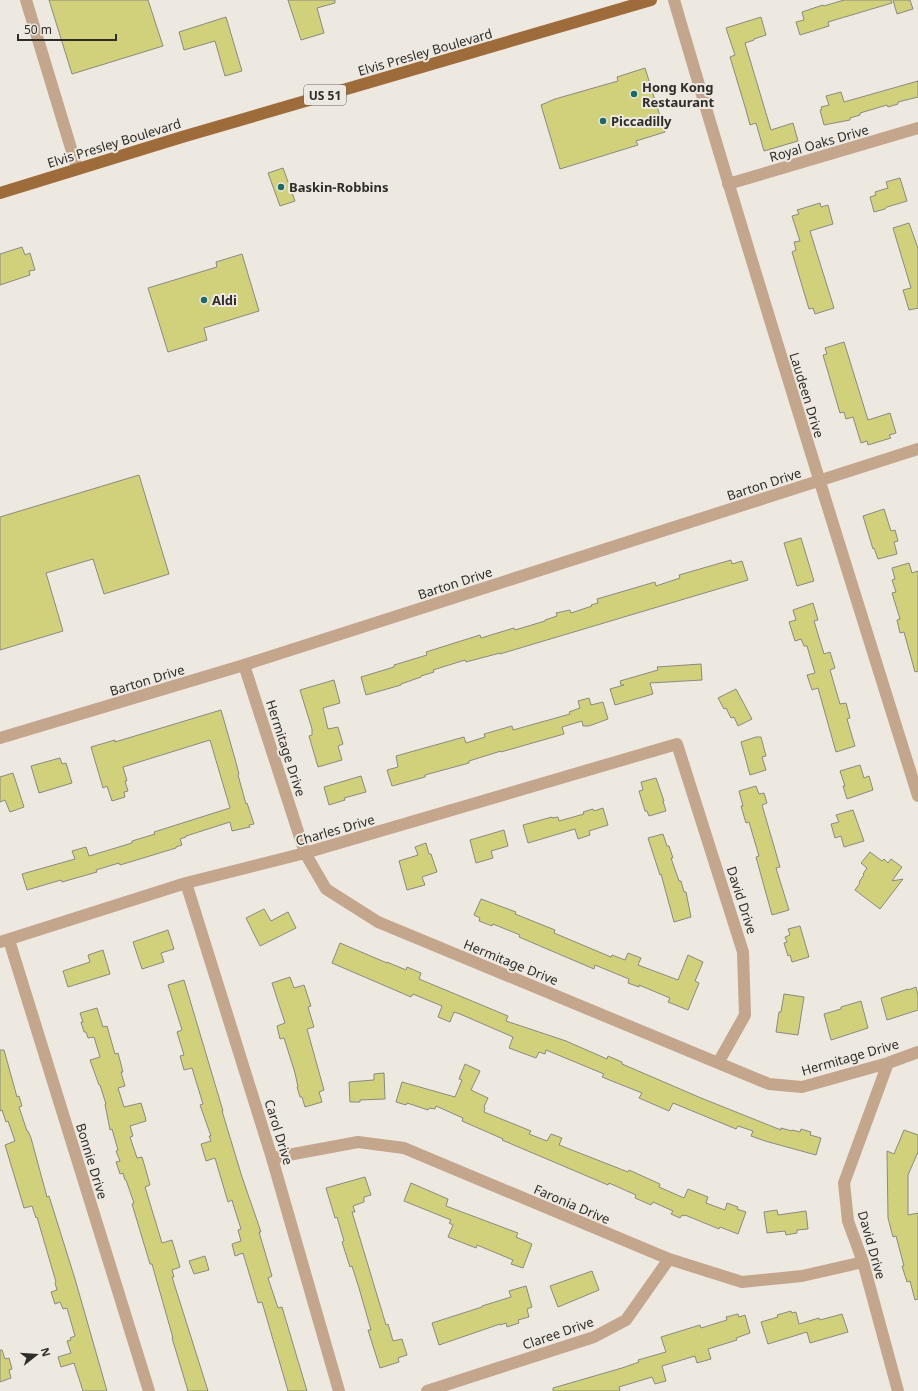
<svg xmlns="http://www.w3.org/2000/svg" width="918" height="1391" font-family="'Noto Sans',sans-serif">
  <style>
    .building { fill: #d2d17b; stroke: #8a8a81 }
    .lines { fill: none; stroke-linecap: round; stroke-linejoin: round }
    .minor { stroke: #c3a68c; stroke-width: 12 }
    .major { stroke: #9e6c3a; stroke-width: 12 }
    .poi-dot { fill: #1c696a; stroke: #ede9e0; stroke-width: 1.5 }
    .labels { text-anchor: middle; dominant-baseline: central; stroke-width: 4; stroke-linejoin: round; paint-order: stroke }
    .shield { fill: #ede9e0; stroke: #686561; stroke-width: 1 }
    .shield-label { font-size: 12px; font-weight: bold; fill: #2f2d2a }
    .street-label { font-size: 13px; fill: #2f2d2a; stroke: #ede9e0 }
    .poi-label { font-size: 13px; font-weight: bold; fill: #2f2d2a; stroke: #ede9e0; text-anchor: start }
  </style>
  <rect width="100%" height="100%" fill="#ede9e0"/>
  <path class="building" d="M49,0H148L163,46L72,74Z
    M288,0H335V3L317,8L324,33L301,40Z
    M844,0H891L892,3L828,22L829,26L800,35L796,22L804,20L802,12L823,5L824,6Z
    M893,0H910L913,9L897,14Z
    M226,17L242,71L225,76L215,41L184,50L179,32Z
    M761,17L766,35L754,39V40L745,43L771,130L793,123L798,141L764,151L756,123L750,125L746,110L730,57L735,55L726,28Z
    M645,68L665,132L636,141L638,145L560,169L541,105L555,99L618,81L617,77Z
    M918,81V97L898,102V104L888,107L887,105L860,113V115L850,118V120L824,125L820,110L822,109L821,107L829,105L826,96L841,92L844,102Z
    M283,168L295,201L280,206L268,173Z
    M900,178L907,201L887,207L885,209L874,212L870,197L876,195L875,192L888,188L886,182Z
    M820,203L821,207L828,205L833,224L810,231L834,308L815,314L813,308L809,309L792,252L796,250L794,242L800,241L792,216L799,214L797,210Z
    M909,223L918,248V308L909,310L903,290L911,288L893,228Z
    M22,247L25,255L30,253L35,270L29,271L30,275L0,285V254Z
    M242,254L259,311L204,328L207,340L168,352L148,288L217,267L216,262Z
    M844,342L868,420L890,413L896,433L889,435L891,438L868,445L867,441L861,443L853,417L846,419L844,412L840,413L823,355L827,354L825,348Z
    M139,475L169,574L104,594L93,559L46,573L63,631L0,650V517Z
    M884,509L891,531L895,530L898,541L894,542L897,554L878,559L874,548L873,549L863,516Z
    M801,538L814,581L797,586L784,543Z
    M731,560L732,564L742,561L748,580L500,654V653L466,662L465,660L433,670L434,672L421,676V677L401,684V685L366,695L361,677L394,667V665L427,655L426,652L480,635L481,638L514,628L515,630L545,621V620L557,616L556,613L570,610L571,613L592,606L591,605L598,603L597,599L655,582L656,586L680,578L679,575Z
    M909,563L912,573L918,571V671L915,672L904,632L900,633L897,620L900,619L892,593L896,592L892,580L895,579L892,568Z
    M813,603L818,620L814,621L824,654L830,652L835,668L830,670L840,704L846,703L850,718L847,719L855,746L836,752L818,688L812,690L807,675L815,673L807,646H804L801,639L795,641L789,622L796,620L793,610Z
    M701,664L702,680L650,683L653,694L615,705L610,689L624,685H621L620,681L658,670L657,667Z
    M334,680L340,703L323,708L328,729L338,727L343,744L338,746L342,760L318,767L309,736L312,735V729L300,690Z
    M736,689L752,719L738,726L734,717L731,718L726,708L724,709L718,698Z
    M589,698L591,705L603,702L608,719L589,726H583L582,721L562,727L564,734L501,752V751L469,761V763L425,775V777L392,786L387,770L398,767L396,756L464,737L466,743L485,737L484,734L512,726L513,730L570,714L569,712L580,708L578,701Z
    M221,710L235,759L239,774L238,775L246,804L247,803L254,824L249,825L250,827L232,831L230,822L186,836V837L180,839L182,845L176,847V848L120,865L119,863L96,870L97,872L62,882L61,880L27,890L22,874L75,859L72,851L86,847L89,856L132,843V841L155,834L154,832L230,808L210,740L123,767L127,781H125L128,791L124,792L125,797L112,801L107,786L103,788L91,747L115,740V742Z
    M756,737H761L766,756L762,757L766,770L750,775L741,742Z
    M60,758L62,764L66,763L72,783L39,793L31,766Z
    M860,765L864,778L869,776L873,790L847,799L843,786H845L840,771Z
    M13,773L24,807L10,812L5,800L0,802V777Z
    M361,776L366,792L344,798L345,800L329,805L324,787Z
    M656,778L664,801H663L666,811L649,816L647,811H645L639,791L643,790L641,782Z
    M756,786L759,794L764,793L767,803L762,805L780,867L776,868L789,910L772,915L756,857L759,856L749,822L746,823L741,806H743L739,791Z
    M603,808L608,825L589,831L590,835L578,839L575,829L528,843L523,825L552,817V818L558,817L559,821L584,814L583,812L593,809L594,811Z
    M853,810L864,841L844,847L841,836L835,838L831,824L839,822L836,815Z
    M504,830L508,846L491,851L493,858L476,863L470,840Z
    M663,834L667,846H669L673,858H671L679,881H681L684,892H686L691,917L674,922L661,874L660,875L648,838Z
    M426,843L429,854H431L437,872L422,877L425,885L407,890L399,861L418,855L415,847Z
    M870,852L882,861L884,859L888,863L891,859L902,867L892,881L903,879L880,909L855,890L860,883L859,882L864,875L863,874L867,868L861,863Z
    M481,899L516,912L515,914L555,930L554,933L611,957L612,955L625,960L628,953L641,958L638,965L678,980L688,955L703,962L695,981L699,983L688,1010L668,1002L670,998L639,985V987L628,983L629,979L595,965L594,969L519,937L520,935L493,924L492,926L479,921L480,918L474,915Z
    M264,909L271,921L288,912L296,928L260,946L246,918Z
    M800,926L809,957L792,962L790,955L788,956L784,943L787,942L785,937L790,935L788,929Z
    M168,930L174,949L161,953L164,962L142,969L133,942Z
    M340,943L387,963V962L406,970L407,967L421,973L419,979L508,1016L506,1021L566,1041L607,1059L608,1056L622,1062V1064L701,1098L781,1130V1128L792,1131V1130L800,1132L801,1129L811,1132L810,1135L821,1138L816,1155L765,1141L751,1136L753,1131L738,1126L736,1129L673,1103L669,1111L639,1098L642,1093L602,1077L604,1074L546,1050L545,1054L539,1052L536,1058L509,1048L513,1037L460,1014L454,1012L450,1022L438,1017L442,1006L413,994L411,997L332,963Z
    M103,950L110,974L68,987L63,971L90,962L88,955Z
    M290,977L294,988L304,985L311,1006L308,1007L314,1027L307,1029L324,1090L319,1092L322,1102L305,1107L302,1097H300L297,1087H298L295,1073L284,1038L280,1039L277,1026L285,1023L272,983Z
    M184,980L223,1111H222L242,1177L261,1232H259L272,1276L268,1278L278,1308L282,1307L307,1391H288L262,1302L258,1303L243,1253L235,1256L232,1244L241,1241L238,1230L241,1229L234,1207L232,1200L228,1202L215,1158L206,1161L201,1144L211,1141L209,1136H211L200,1105L203,1104L192,1068L184,1070L180,1056L184,1055L177,1032L182,1030L168,985Z
    M916,987L918,995V1010L887,1020L881,998L908,989V990Z
    M784,994L804,997L798,1035L776,1032L779,1012H781Z
    M861,1001L868,1028L831,1040L824,1014L841,1009V1007Z
    M97,1008L103,1027L107,1026L115,1054L118,1053L123,1072H121L125,1086L118,1088L124,1107L141,1103L145,1116L146,1121L130,1126L133,1136L130,1137L137,1158L142,1157L145,1167L150,1185L145,1187L162,1243L172,1240L180,1267L172,1270L174,1277H172L208,1391H188L172,1338H173L152,1264H150L132,1204L134,1203L126,1180H125L123,1173L120,1174L116,1162L120,1161L116,1151L118,1150L112,1129L110,1130L105,1104H106L100,1085H99L90,1060L100,1057L94,1037L88,1038L86,1032H84L81,1022H83L80,1013Z
    M0,1050H4L17,1097L19,1096L22,1106L19,1107L27,1131H28L31,1138L47,1197L49,1196L75,1279L107,1391H83L74,1363L61,1367L58,1357L71,1353L67,1341L71,1340L70,1338L75,1336L67,1308L63,1309L60,1302L55,1304L51,1292L57,1290L55,1283L56,1282L37,1217L36,1218L32,1206L24,1208L5,1145L15,1141L8,1121L6,1122L2,1110L0,1111Z
    M465,1064L480,1071L471,1090L488,1098L484,1107L485,1108L484,1112L531,1131L529,1134L547,1141L551,1134L562,1138L559,1145L628,1172L629,1170L660,1184L659,1187L684,1198L688,1189L708,1197L706,1203L725,1210L727,1203L738,1207L737,1209L746,1212L738,1234L720,1227L719,1229L685,1215L684,1216L682,1215L680,1218L671,1214L673,1211L653,1202L651,1205L635,1198L636,1195L609,1183L608,1185L502,1140L503,1139L494,1135L462,1121L463,1118L436,1106L435,1109L429,1108L428,1110L407,1103L406,1105L396,1102L402,1082L455,1097L462,1080L459,1079Z
    M384,1073L385,1099L360,1100V1102H350L349,1082L374,1080V1074Z
    M904,1130L918,1135V1152L908,1175V1215L918,1213V1299L915,1300L910,1281L907,1282L902,1266H904L896,1236L893,1237L888,1218L887,1151L894,1154Z
    M365,1177L371,1195L364,1197V1202L353,1206L355,1212H352L386,1325L388,1324L393,1341L402,1339L407,1355L398,1358L399,1362L380,1368L368,1330H371L359,1288L352,1266L350,1267L342,1242L344,1241L337,1217L335,1218L326,1188Z
    M411,1183L448,1199L446,1206L518,1233L516,1237L532,1244L523,1268L511,1264L513,1260L477,1245L476,1248L448,1237L453,1225L449,1223L451,1220L404,1201Z
    M777,1210L778,1215L806,1211L808,1229L797,1230V1233L786,1235L785,1231L767,1233L764,1212Z
    M205,1256L209,1270L194,1274L189,1261Z
    M592,1271L599,1290L558,1307L550,1286Z
    M526,1286L532,1307L527,1309L529,1317L518,1320L519,1323L507,1327L506,1323L500,1325V1324L439,1345L432,1323L482,1307V1306L511,1297L509,1291Z
    M791,1311L792,1313L796,1312L799,1324L819,1318L820,1320L842,1314L848,1332L810,1343L807,1332L768,1344L761,1322L778,1317L777,1315Z
    M738,1314L739,1317L745,1315L750,1333L736,1338L737,1340L708,1349L711,1359L697,1363L695,1356L662,1366L666,1381L655,1384L652,1377L619,1387L620,1391H553V1388L622,1368L639,1362L638,1360L666,1352L661,1337L700,1325L701,1328L727,1320L726,1317Z
    M0,1350H2L5,1359L9,1358L12,1369L9,1370L11,1378L0,1382Z"/>
  <g class="lines">
    <path class="minor" d="M26,0L77,168
      M674,0C752,266 835,531 918,796
      M728,184L918,128
      M244,665L305,853L326,889L378,922L769,1084L802,1087L888,1063L918,1052
      M0,738L244,665L918,449
      M186,883L272,1158L339,1391
      M9,940L149,1391
      M0,942L186,883L305,853L677,744L743,952L745,1015L718,1063
      M888,1063L844,1183L848,1221L863,1262L898,1391
      M272,1158L358,1142L404,1148L669,1259L742,1282L802,1276L863,1262
      M427,1391L594,1337L626,1320L669,1259"/>
    <path class="major" d="M0,193L182,137L651,0"/>
  </g>
  <g class="poi-dot">
    <circle cx="634" cy="94" r="4"/>
    <circle cx="603" cy="121" r="4"/>
    <circle cx="281" cy="187" r="4"/>
    <circle cx="204" cy="300" r="4"/>
  </g>
  <g class="labels">
    <rect class="shield" x="304" y="85" width="42" height="20" rx="3"/>
    <g class="shield-label">
      <text x="325" y="95">US 51</text>
    </g>
    <g class="street-label">
      <text transform="translate(425 52) rotate(-16)">Elvis Presley Boulevard</text>
      <text transform="translate(114 143) rotate(-17)">Elvis Presley Boulevard</text>
      <text transform="translate(819 143) rotate(-16)">Royal Oaks Drive</text>
      <text transform="translate(807 395) rotate(73)">Laudeen Drive</text>
      <text transform="translate(764 484) rotate(-18)">Barton Drive</text>
      <text transform="translate(455 583) rotate(-18)">Barton Drive</text>
      <text transform="translate(147 680) rotate(-17)">Barton Drive</text>
      <text transform="translate(286 748) rotate(72)">Hermitage Drive</text>
      <text transform="translate(335 830) rotate(-16)">Charles Drive</text>
      <text transform="translate(742 900) rotate(72)">David Drive</text>
      <text transform="translate(511 962) rotate(22)">Hermitage Drive</text>
      <text transform="translate(850 1057) rotate(-16)">Hermitage Drive</text>
      <text transform="translate(279 1132) rotate(73)">Carol Drive</text>
      <text transform="translate(92 1161) rotate(73)">Bonnie Drive</text>
      <text transform="translate(572 1204) rotate(23)">Faronia Drive</text>
      <text transform="translate(872 1245) rotate(74)">David Drive</text>
      <text transform="translate(558 1333) rotate(-19)">Claree Drive</text>
    </g>
    <g class="poi-label">
      <text x="642" y="87">Hong Kong<tspan x="642" dy="15">Restaurant</tspan></text>
      <text x="611" y="121">Piccadilly</text>
      <text x="289" y="187">Baskin-Robbins</text>
      <text x="212" y="300">Aldi</text>
    </g>
  </g>
  <g transform="translate(36 1355) rotate(73)" stroke="#ede9e0" stroke-width="3" paint-order="stroke">
  <path d="M0-3L7 15L0 10L-7 15Z" fill="#2f2d2a"/>
  <text y="-6" font-size="11" font-weight="bold" text-anchor="middle" fill="#2f2d2a">N</text>
  </g>
  <path d="M18 34v6h98v-6" fill="none" stroke="#2f2d2a" stroke-width="2"/>
  <text x="24" y="34" font-size="12" fill="#2f2d2a" stroke="#ede9e0" stroke-width="3" paint-order="stroke">50 m</text>
</svg>
